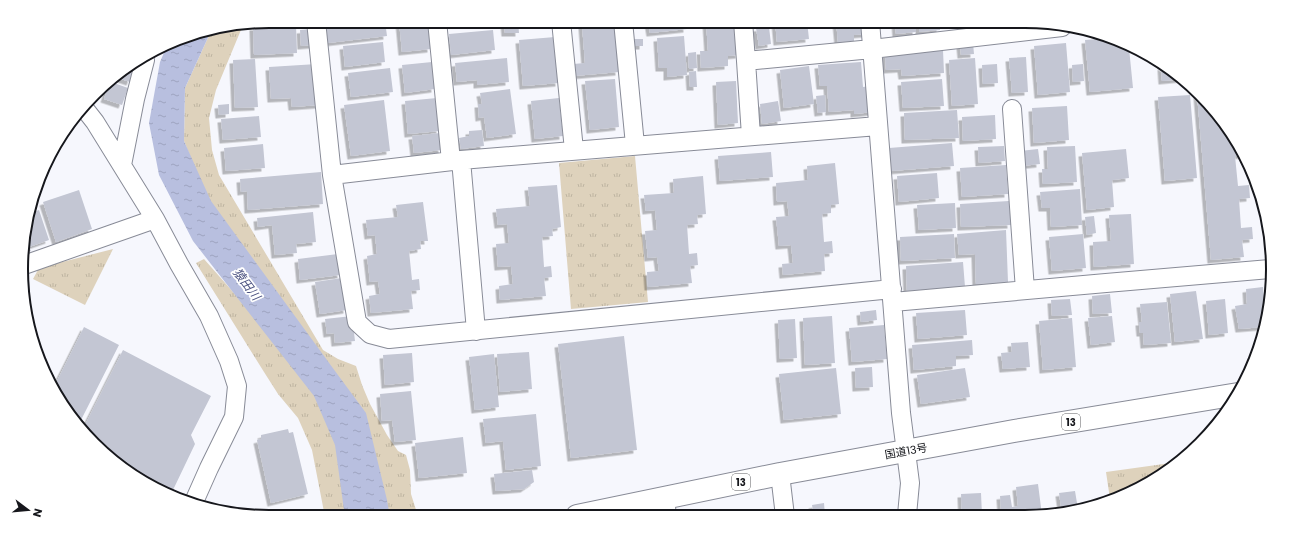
<svg xmlns="http://www.w3.org/2000/svg" width="1294" height="538" font-family="Poppins,'Noto Sans JP',sans-serif">
  <style>
    .grass { fill: url(#grass-tufts) }
    .water { fill: url(#water-ripples) }
    .building { fill: #c3c6d3; filter: url(#shadow) }
    .lines { fill: none; stroke-linecap: round; stroke-linejoin: round }
    .minor-casing { stroke: #888b97; stroke-width: 20 }
    .trunk-casing { stroke: #888b97; stroke-width: 24 }
    .minor { stroke: #fff; stroke-width: 18 }
    .trunk { stroke: #fff; stroke-width: 22 }
    .labels { text-anchor: middle; dominant-baseline: central; stroke-width: 3.5; stroke-linejoin: round; paint-order: stroke }
    .shield { fill: #fff; stroke: #5c5d60; stroke-width: 1 }
    .shield-label { font-size: 10px; font-weight: bold; fill: #16171c }
    .street-label { font-size: 11px; fill: #16171c; stroke: #fff }
    .water-label { font-size: 12px; font-style: italic; fill: #4b5280; stroke: #fff }
    .rim { fill: none; stroke: #16171c; stroke-width: 2 }
  </style>
  <defs>
    <pattern id="grass-tufts" width="24" height="20" patternUnits="userSpaceOnUse"><rect width="24" height="20" fill="#ded2bc"/><path d="M3 7l-1-3M5 7V3M7 7l1-3M15 17l-1-3M17 17v-4M19 17l1-3" fill="none" stroke="#beb4a1"/></pattern>
    <pattern id="water-ripples" width="26" height="14" patternUnits="userSpaceOnUse"><rect width="26" height="14" fill="#b8bfdf"/><path d="M2 4q2-2 4 0t4 0M15 11q2-2 4 0t4 0" fill="none" stroke="#9da3bf"/></pattern>
    <filter id="shadow"><feDropShadow dx="-3.5" dy="3.5" stdDeviation="0" flood-color="#0004"/></filter>
  </defs>
  <rect width="100%" height="100%" fill="#f6f7fd"/>
  <path class="grass" d="M243,25L216,90L209,118L212,150L219,175L323,350L338,359L356,366L362,385L370,404L387,435L398,451L406,455L410,470L411,494L417,513L385,514L217,223L184,141L185,88L211,31Z
    M635,156L648,302L571,309L559,163Z
    M113,249L85,305L33,279L39,268Z
    M204,259L249,310L331,413L352,517H325L312,450L298,418L278,394L264,372L196,263Z
    M1178,462L1134,492L1110,499L1106,472Z"/>
  <path class="water" d="M211,31L185,88L184,141L211,201L335,371L366,413L387,500L390,517H345L335,445L314,396L193,241L159,175L149,123L160,62L166,48L189,34Z"/>
  <path class="building" d="M339,21H385L387,36L328,43L326,28L340,27Z
    M399,21H429L431,49L402,52Z
    M504,21H518L519,33H505Z
    M648,21H686L687,29L650,33Z
    M706,21H736L739,55L728,56V66L701,68L700,51H708Z
    M775,21H807L809,39L777,42Z
    M836,21H865L866,34L854,35V41L838,42Z
    M895,21H916V32L896,34Z
    M919,21H940V30L919,32Z
    M614,22L619,72L574,76L573,64L585,63L582,25Z
    M296,25L297,53L254,55L253,27Z
    M769,27L771,44L759,46L756,28Z
    M312,29L313,45L301,46L300,30Z
    M493,30L495,50L451,55L449,34Z
    M684,36L687,75L667,77V68H659L657,38Z
    M555,37L559,83L523,86L519,40Z
    M1111,38L1129,48L1133,88L1090,92L1085,40Z
    M633,39H643V46H634Z
    M383,42L385,62L345,67L343,46Z
    M973,43L974,54L961,55L960,44Z
    M1066,43L1070,92L1038,95L1034,46Z
    M943,50L944,73L902,76L901,69L886,70L885,54Z
    M696,52L697,68L689,69L688,53Z
    M1026,57L1028,92L1012,93L1009,58Z
    M507,58L509,82L477,85V80L457,82L455,63Z
    M975,58L978,104L952,106L949,60Z
    M255,59L258,107L235,108L233,60Z
    M432,62L435,89L405,93L402,65Z
    M861,62L863,87L870,86L873,112L854,114V110L829,112L827,86H820L818,65Z
    M317,64L319,105L292,107L291,98L271,99L269,67Z
    M997,64L998,83L983,84L982,65Z
    M1083,64L1084,81L1073,82L1072,65Z
    M136,65L130,82L115,77Z
    M809,66L814,104L784,108L780,70Z
    M1161,66L1164,68L1183,79L1162,81Z
    M390,68L393,92L351,97L348,73Z
    M696,71L697,87H690L689,72Z
    M615,79L619,127L590,130L585,81Z
    M942,79L944,106L903,108L901,82Z
    M108,81L128,88L122,105L104,99L108,87L103,85Z
    M736,81L738,123L718,125L716,82Z
    M510,89L516,134L487,138L484,117L479,118L478,104H482L480,93Z
    M1197,94L1234,142V145H1236L1244,155L1235,156L1238,186L1249,185L1250,198L1239,199L1241,228L1252,227L1253,239L1242,240L1244,257L1211,260Z
    M825,95L826,112L818,113L816,96Z
    M1190,95L1197,178L1165,181L1158,97Z
    M437,98L440,131L408,134L405,101Z
    M559,98L563,136L535,139L531,101Z
    M384,100L390,151L351,156L344,105Z
    M778,101L781,121L762,124L760,104Z
    M229,104V114L219,115L218,105Z
    M1067,106L1069,140L1034,143L1032,108Z
    M957,110L959,138L905,140L904,113Z
    M995,115L996,139L963,141L962,117Z
    M259,116L261,137L223,140L221,119Z
    M482,130L484,146L461,149L459,138L469,136V131Z
    M440,133L442,150L414,153L412,136Z
    M952,143L954,166L891,171L889,148Z
    M263,144L265,168L226,171L224,148Z
    M1004,146L1005,161L979,163L978,147Z
    M1075,146L1077,182L1043,184L1042,169H1048L1047,147Z
    M1038,149L1040,164L1021,166L1020,151Z
    M1126,149L1129,178L1112,180L1114,207L1087,210L1082,153Z
    M771,152L773,177L720,181L718,156Z
    M835,163L839,204L831,205V213L822,214L824,242L832,241L833,253L824,254L825,271L783,275L782,264L793,263L791,245L779,246L776,217L789,216L787,201L777,202L776,183L808,180L807,166Z
    M1006,165L1008,194L962,197L960,168Z
    M321,172L323,204L248,210L247,191L241,192L240,179Z
    M937,173L939,198L899,202L897,176Z
    M703,176L706,214L697,215L698,224L687,225L689,254L697,253L698,265L690,266L692,283L648,287L647,272L659,271L657,257L648,258L645,231L657,230L655,210L646,211L644,195L674,193L673,179Z
    M557,185L561,227L552,229L553,236L542,237L544,267L551,266L552,277L544,278L546,296L500,300L499,286L513,284L511,266L498,267L496,244L509,243L507,224L498,225L496,209L530,206L528,187Z
    M1080,189L1082,225L1051,227L1050,208H1042L1040,192Z
    M79,190L92,229L56,242L43,202Z
    M1009,201L1011,225L961,227L960,204Z
    M423,202L428,241H420L421,249L409,251L412,280L419,279L420,290L411,291L413,309L371,313L369,296L380,294L378,281L370,282L367,256L377,254L375,235L368,236L366,220L398,217L396,205Z
    M955,203L956,228L919,230L917,205Z
    M39,210L49,240L29,247L31,251L24,254L23,236L31,213Z
    M313,212L316,242L296,244L297,253L275,255L272,225L258,227L257,218Z
    M1131,214L1134,264L1094,267L1093,242L1111,241L1109,215Z
    M1094,216L1096,233L1087,235L1085,217Z
    M1006,230L1008,282L976,284L975,254L959,255L957,234Z
    M954,234L955,258L901,261L900,237Z
    M1083,234L1086,268L1052,271L1049,237Z
    M338,254L341,275L300,280L298,259Z
    M963,262L965,287L907,291L906,266Z
    M342,278L347,310L320,314L315,282Z
    M1263,287L1265,311L1263,327L1239,329L1235,306L1247,304L1246,289Z
    M1196,291L1203,339L1175,342L1170,294Z
    M1110,294L1112,313L1093,314L1092,296Z
    M1070,299L1072,315L1052,316L1051,300Z
    M1225,299L1228,333L1209,335L1206,301Z
    M1167,302L1171,343L1144,345L1143,333H1140L1139,322H1142L1140,304Z
    M876,310L877,320L861,322L860,312Z
    M965,310L967,335L918,339L916,313Z
    M352,316L355,341L335,343L334,333L327,334L325,319Z
    M832,316L835,363L805,365L803,318Z
    M1112,316L1115,342L1091,345L1088,318Z
    M1072,318L1076,367L1043,370L1039,321Z
    M795,319L797,358L780,359L778,320Z
    M884,325L887,359L852,362L849,328Z
    M84,327L119,345L80,422L54,393L53,389Z
    M624,336L637,450L571,458L558,344Z
    M972,340L973,355L956,356V366L914,370L912,345Z
    M1028,342L1030,367L1003,369L1001,353L1012,352L1011,343Z
    M123,350L211,396L191,435L195,444L173,490L166,491L118,466L84,427Z
    M529,352L532,389L500,392L497,354Z
    M412,353L414,382L385,385L383,355Z
    M494,354L499,407L475,410L469,357Z
    M872,367L873,387L856,388L855,368Z
    M836,368L841,414L784,420L779,374Z
    M965,368L970,397L921,404L917,375Z
    M411,391L416,440L395,442L392,420L382,421L380,394Z
    M536,414L541,466L506,470L503,441L486,443L483,419Z
    M288,429L289,433L293,432L308,494L271,503L257,440L261,439V435Z
    M463,437L467,473L419,478L415,443Z
    M532,470L534,482L524,489L496,491L494,474Z
    M1038,484L1042,515H999L998,511L1001,510L1000,496L1010,495L1012,507L1018,506L1016,487Z
    M1075,491L1078,509L1062,514L1059,493Z
    M981,493L982,515H962L961,494Z
    M824,503L825,515L814,516L812,505Z"/>
  <g class="lines">
    <defs>
      <path id="minor" d="M316,21L332,175L357,322L370,334L389,339L892,289
        M437,21L451,161
        M561,21L574,150
        M623,21L635,145
        M743,21L746,61L872,49L1062,27
        M870,21L901,413L910,483L907,515
        M746,61L751,136
        M84,108L95,122L155,219L179,264L209,316L229,361L237,386L234,417L209,468L193,504
        M1012,109L1025,290
        M461,160L476,331
        M122,165L135,99L145,60
        M332,175L461,160L878,126
        M24,265L155,219
        M893,302L1106,283L1270,269
        M780,474L785,516
        M665,498L667,516"/>
      <path id="trunk" d="M577,516L780,474L1014,431L1238,394"/>
    </defs>
    <use href="#minor" class="minor-casing"/>
    <use href="#trunk" class="trunk-casing"/>
    <use href="#minor" class="minor"/>
    <use href="#trunk" class="trunk"/>
  </g>
  <g class="labels">
    <g class="shield">
      <rect x="1062" y="414" width="18" height="16" rx="3"/>
      <rect x="732" y="474" width="18" height="16" rx="3"/>
    </g>
    <g class="shield-label">
      <text x="1071" y="422">13</text>
      <text x="741" y="482">13</text>
    </g>
    <g class="street-label">
      <text transform="translate(906 451) rotate(-10)">国道13号</text>
    </g>
    <g class="water-label">
      <text transform="translate(247 284) rotate(53)">猿田川</text>
    </g>
  </g>
  <path d="M0 0H1294V538H0ZM269 28H1025A241 241 0 0 1 1266 269V269A241 241 0 0 1 1025 510H269A241 241 0 0 1 28 269V269A241 241 0 0 1 269 28Z" fill="#fff" fill-rule="evenodd"/>
  <path class="rim" d="M269 28H1025A241 241 0 0 1 1266 269V269A241 241 0 0 1 1025 510H269A241 241 0 0 1 28 269V269A241 241 0 0 1 269 28Z"/>
  <g transform="translate(28 510) rotate(106)" stroke="#ffffff" stroke-width="3" paint-order="stroke">
  <path d="M0-3L7 15L0 10L-7 15Z" fill="#16171c"/>
  <text y="-6" font-size="11" font-weight="bold" text-anchor="middle" fill="#16171c">N</text>
  </g>
</svg>
